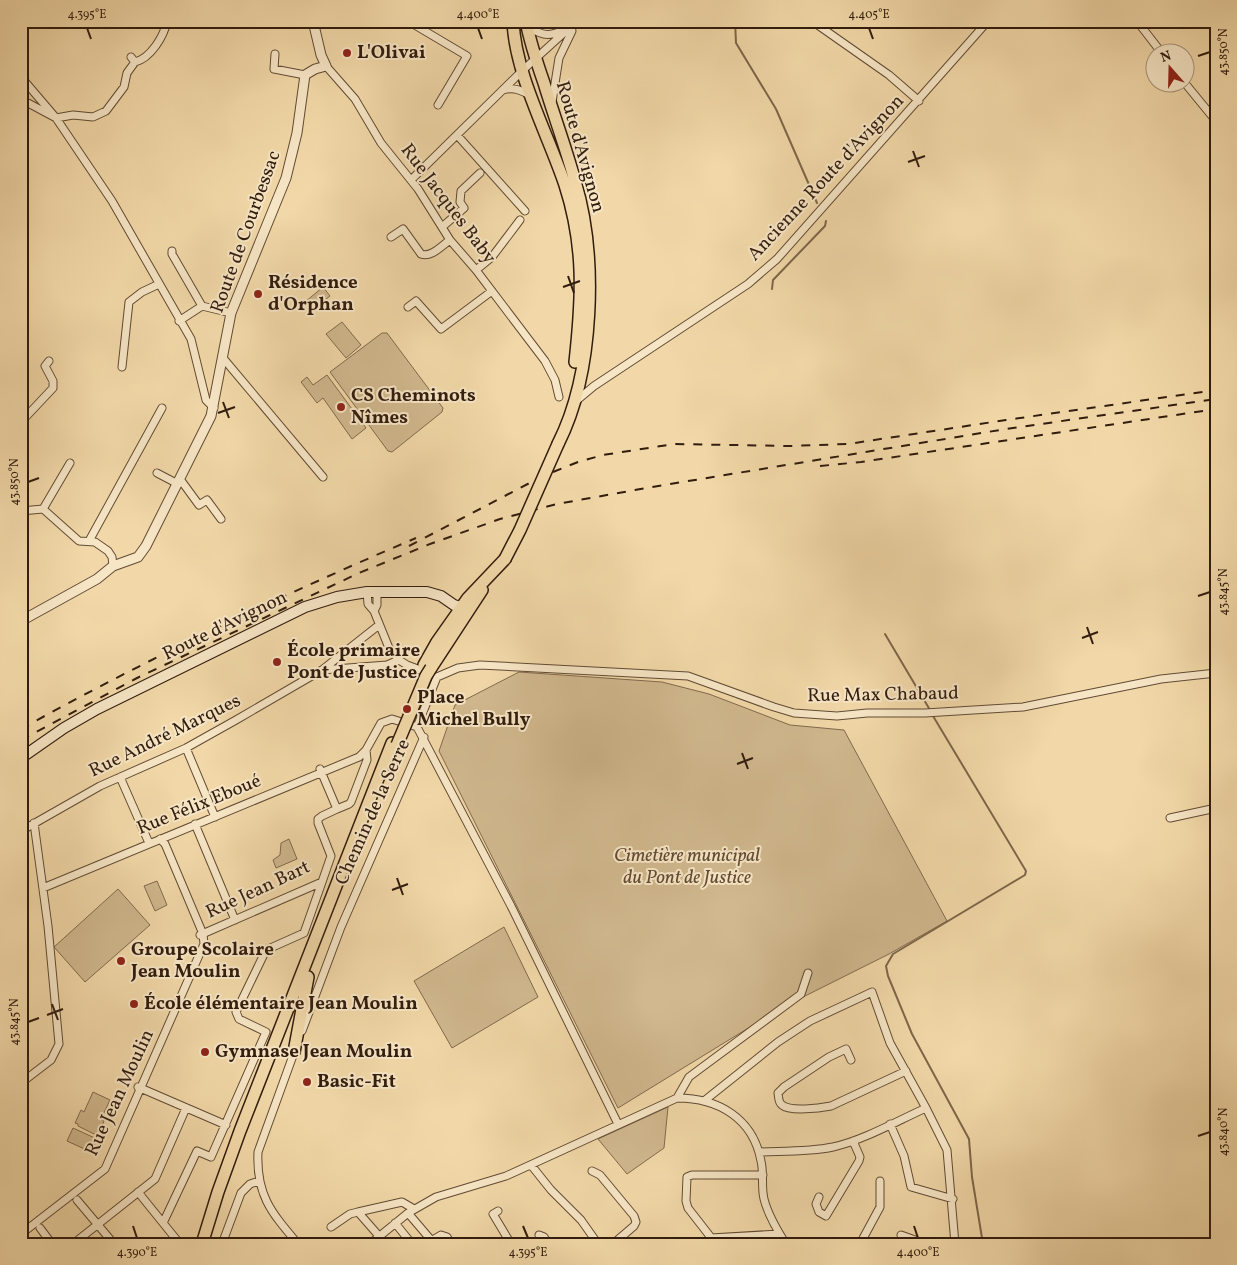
<svg xmlns="http://www.w3.org/2000/svg" width="1237" height="1265" font-family="Vollkorn,serif">
  <style>
    .green { fill: #d1b88e; stroke: #816a4e }
    .lines { fill: none; stroke-linecap: round; stroke-linejoin: round }
    .stream { stroke: #7d664b; stroke-width: 2 }
    .minor-casing { stroke: #614b34; stroke-width: 9 }
    .tertiary-casing { stroke: #614b34; stroke-width: 11 }
    .secondary-casing { stroke: #311c0e; stroke-width: 12 }
    .primary-casing { stroke: #311c0e; stroke-width: 14 }
    .minor { stroke: #f7e6c6; stroke-width: 7 }
    .tertiary { stroke: #f7e6c6; stroke-width: 9 }
    .secondary { stroke: #f7e6c6; stroke-width: 10 }
    .primary { stroke: #f2d8a8; stroke-width: 11 }
    .rail { stroke: #311c0e; stroke-width: 2; stroke-dasharray: 9 9; stroke-linecap: butt }
    .primary-bridge-casing { stroke: #311c0e; stroke-width: 14; stroke-linecap: butt }
    .primary-bridge { stroke: #f2d8a8; stroke-width: 11 }
    .ticks { fill: none; stroke: #311c0e; stroke-width: 2 }
    .poi-dot { fill: #8f2418; stroke: #f7e6c6; stroke-width: 2 }
    .labels { text-anchor: middle; dominant-baseline: central; stroke-width: 4; stroke-linejoin: round; paint-order: stroke }
    .poi-label { font-size: 19px; font-weight: bold; fill: #311c0e; stroke: #f7e6c6; text-anchor: start }
    .street-label { font-size: 19px; fill: #311c0e; stroke: #f7e6c6 }
    .park-label { font-size: 19px; font-style: italic; fill: #614b34; stroke: #f7e6c6 }
    .neatline { fill: none; stroke: #311c0e; stroke-width: 2 }
    .ticks-label { font-size: 12px; text-anchor: middle; fill: #311c0e }
  </style>
  <rect width="100%" height="100%" fill="#f2d8a8"/>
  <filter id="stains"><feTurbulence type="fractalNoise" baseFrequency=".004" numOctaves="4"/><feColorMatrix values="0 0 0 0 .2 0 0 0 0 .09 0 0 0 0 .02 0 0 0 .5 -.17"/></filter>
  <radialGradient id="worn" r=".72"><stop offset=".6" stop-color="#630" stop-opacity="0"/><stop offset="1" stop-color="#630" stop-opacity=".3"/></radialGradient>
  <path class="green" d="M323,287L330,296L312,311L305,302Z
    M342,322L361,345L346,358L326,334Z
    M382,333H387L443,408L442,412L392,452L388,451L330,372Z
    M327,375L366,428L352,439L323,398L317,403L301,382L307,377L313,385Z
    M519,672L662,682L709,694L790,725L844,730L947,921L889,954L781,1008L618,1108L439,751L455,705Z
    M289,839L297,859L276,868L273,860L280,855L281,843Z
    M157,881L167,905L155,911L144,886Z
    M118,889L150,925L85,982L54,947Z
    M504,927L538,997L452,1048L414,981Z
    M93,1092L110,1100L101,1119L104,1121L99,1134L95,1133L94,1134L78,1126V1124L75,1123L81,1110L84,1112Z
    M668,1107L664,1148L627,1174L598,1139Z
    M73,1128L97,1139L91,1152L67,1141Z"/>
  <g class="lines">
    <path class="stream" d="M735,21L736,43L776,109L817,203
      M772,289L773,280L825,226L826,221
      M885,634L930,710
      M933,716L1026,871L1025,875L893,954L886,966L888,976L912,1034L969,1139L972,1177L983,1244"/>
    <defs>
      <path id="minor" d="M408,21L467,56L438,105
        M812,21L889,75L919,101
        M1137,21L1161,52
        M528,27C548,39 551,35 571,27L572,31L559,58L552,102
        M275,54L274,69L305,75
        M135,62C151,58 164,36 167,21
        M326,66L355,99L381,143L418,189L450,240L476,270L545,361L555,380L559,397
        M21,77L56,118L73,115L93,117L106,111L124,87L127,73L135,62L131,57
        M1184,82L1216,121
        M503,90C514,87 520,90 530,95
        M21,103H28L56,118L112,201L191,339L206,400L214,408
        M457,135L525,211
        M411,180L523,70L577,21
        M442,227L464,208L460,202L461,191L480,173
        M391,237L403,229L421,254C431,258 441,246 450,240
        M172,251V254L202,306
        M476,270L492,257L520,220
        M408,307L416,301L441,329L492,291
        M179,321L202,306L231,313
        M21,331L22,333
        M223,358L323,477
        M122,367L129,302L142,292L159,284
        M576,401L594,386L748,284L777,259L988,21
        M21,422L53,388V381L45,366L49,361
        M157,473L178,484
        M180,479L199,505L207,500L221,519
        M43,509L70,463
        M21,511L43,509L79,541L95,542L108,551L112,557L113,566
        M89,541L162,408
        M367,592L368,604L374,611L389,648L399,660L407,665L431,674
        M374,611L377,605V592
        M322,670L387,665L399,660
        M437,677L458,668L480,665L688,676L774,707L794,713L837,716L867,713H925L1023,707L1161,679L1216,673
        M417,727L511,906L618,1124
        M417,727L437,677
        M186,748L215,817
        M120,777L149,843
        M337,809L349,804L351,802L367,760L366,750
        M1170,818L1216,808
        M195,824L235,920
        M21,831L100,786L186,748L236,720L322,670L379,625
        M43,888L359,757L366,750L381,723L392,719L417,727
        M200,935L322,882L331,856L318,823V819L322,816L337,809L320,769
        M302,1031L341,927L424,737
        M295,1050L258,1152C256,1195 271,1212 298,1244
        M851,1060L846,1049L829,1057L784,1087L778,1093C779,1098 778,1102 782,1105C790,1112 820,1108 831,1106L906,1071
        M21,1083L51,1060L59,1044L48,926L34,823
        M138,1087L226,1125
        M677,1098L689,1077L801,994L808,973
        M704,1101L778,1042L810,1021L872,992L890,1043L926,1108L947,1150L955,1244
        M890,1124L904,1156L911,1187L953,1199
        M759,1152C783,1151 809,1152 833,1147C864,1140 897,1121 926,1108
        M531,1165L551,1190L581,1220L598,1244
        M592,1171L600,1175L634,1216L636,1222L634,1226L613,1244
        M138,1192L180,1244
        M819,1197L816,1204L819,1212L826,1216L859,1161L860,1157L853,1141
        M77,1200L114,1244
        M498,1211L493,1214L511,1244
        M358,1212L402,1202L414,1209
        M408,1213L431,1240
        M163,1223L197,1151L211,1157L266,1032L239,1019L236,1012L266,950L304,933L322,882
        M395,1223L412,1244
        M331,1227L350,1214L358,1212L379,1236
        M40,1228L52,1244
        M21,1234L105,1169L204,944L203,934L165,844L160,839
        M539,1235L544,1237L549,1244
        M901,1235L915,1240L914,1244
        M711,1238L779,1234
        M73,1244L155,1179L186,1108
        M222,1244L241,1193L250,1184L259,1181
        M370,1244L408,1213L436,1197L506,1176L677,1098C718,1098 753,1118 761,1161C764,1173 761,1187 764,1199C768,1215 777,1230 786,1244
        M426,1244L441,1235L447,1237L451,1244
        M716,1244L688,1208L686,1201L687,1177L692,1175H763
        M860,1244L880,1207V1181"/>
      <path id="tertiary" d="M21,621L97,579L113,566L138,557L146,546L211,416L231,313L286,178L297,133L305,75L315,69L326,66L321,55L313,21"/>
      <path id="secondary" d="M21,758L64,728L97,709L305,607L337,597L367,592H427L441,596L454,605L461,607"/>
      <path id="primary" d="M513,21C515,74 548,134 565,185C585,247 582,298 575,362
        M526,21C530,42 537,63 544,83C554,116 566,148 575,181C598,257 594,373 558,444
        M424,665L437,642L468,598L505,559
        M431,668L482,590
        M294,1052L308,977
        M202,1244L218,1192L240,1131L392,743"/>
    </defs>
    <use href="#minor" class="minor-casing"/>
    <use href="#tertiary" class="tertiary-casing"/>
    <use href="#secondary" class="secondary-casing"/>
    <use href="#primary" class="primary-casing"/>
    <use href="#minor" class="minor"/>
    <use href="#tertiary" class="tertiary"/>
    <use href="#secondary" class="secondary"/>
    <use href="#primary" class="primary"/>
    <path class="rail" d="M820,466L861,462L1216,409
      M409,546L543,476L578,462L603,455L674,444L789,446L848,444L1006,420L1216,390
      M21,729C149,658 282,595 416,538
      M21,740L137,678L359,573L430,544L500,519L557,504L652,487L1006,429L1216,399"/>
    <defs>
      <path id="primary-bridge" d="M505,559L520,530L558,444
        M397,745L426,676L431,668"/>
    </defs>
    <use href="#primary-bridge" class="primary-bridge-casing"/>
    <use href="#primary-bridge" class="primary-bridge"/>
  </g>
  <path class="ticks" d="M87,28L91,39M478,28L482,39M869,28L873,39M1198,56L1210,52M913,151L919,167M908,162L925,156M568,276L574,293M563,287L580,281M223,402L229,418M218,413L235,407M28,482L39,478M1198,596L1210,592M1087,627L1093,644M1082,638L1098,632M742,753L748,769M737,764L753,758M397,878L403,895M392,890L408,884M52,1004L58,1020M47,1015L63,1009M28,1022L39,1018M1198,1136L1210,1132M133,1226L137,1238M523,1226L528,1238M914,1226L918,1238"/>
  <g class="poi-dot">
    <circle cx="347" cy="53" r="5"/>
    <circle cx="258" cy="294" r="5"/>
    <circle cx="341" cy="407" r="5"/>
    <circle cx="277" cy="662" r="5"/>
    <circle cx="407" cy="709" r="5"/>
    <circle cx="121" cy="961" r="5"/>
    <circle cx="134" cy="1004" r="5"/>
    <circle cx="205" cy="1052" r="5"/>
    <circle cx="307" cy="1082" r="5"/>
  </g>
  <g class="labels">
    <g class="poi-label">
      <text x="357" y="53">L'Olivai</text>
      <text x="268" y="283">Résidence<tspan x="268" dy="22">d'Orphan</tspan></text>
      <text x="351" y="396">CS Cheminots<tspan x="351" dy="22">Nîmes</tspan></text>
      <text x="287" y="651">École primaire<tspan x="287" dy="22">Pont de Justice</tspan></text>
      <text x="417" y="698">Place<tspan x="417" dy="22">Michel Bully</tspan></text>
      <text x="131" y="950">Groupe Scolaire<tspan x="131" dy="22">Jean Moulin</tspan></text>
      <text x="144" y="1004">École élémentaire Jean Moulin</text>
      <text x="215" y="1052">Gymnase Jean Moulin</text>
      <text x="317" y="1082">Basic-Fit</text>
    </g>
    <g class="street-label">
      <text transform="translate(580 147) rotate(74)">Route d'Avignon</text>
      <text transform="translate(826 178) rotate(-47)">Ancienne Route d'Avignon</text>
      <text transform="translate(448 204) rotate(53)">Rue Jacques Baby</text>
      <text transform="translate(246 232) rotate(-70)">Route de Courbessac</text>
      <text transform="translate(225 626) rotate(-26)">Route d'Avignon</text>
      <text transform="translate(883 695) rotate(-1)">Rue Max Chabaud</text>
      <text transform="translate(165 736) rotate(-26)">Rue André Marques</text>
      <text transform="translate(199 805) rotate(-22)">Rue Félix Eboué</text>
      <text transform="translate(373 812) rotate(-66)">Chemin de la Serre</text>
      <text transform="translate(258 890) rotate(-25)">Rue Jean Bart</text>
      <text transform="translate(120 1093) rotate(-65)">Rue Jean Moulin</text>
    </g>
    <g class="park-label">
      <text x="687" y="856">Cimetière municipal<tspan x="687" dy="22">du Pont de Justice</tspan></text>
    </g>
  </g>
  <rect width="1237" height="1265" fill="none" stroke="#f2d8a8" stroke-width="55"/>
  <g transform="translate(1170 68) rotate(340)"><circle r="24" fill="#f7e6c6" stroke="#a8957c"/>
  <path d="M0-4L9 19L0 12L-9 19Z" fill="#8f2418"/>
  <text y="-8" font-size="14" font-weight="bold" text-anchor="middle" fill="#311c0e">N</text>
  </g>
  <rect x="28" y="28" width="1182" height="1210" class="neatline"/>
  <g class="ticks-label">
    <text x="87" y="18">4.395°E</text>
    <text x="478" y="18">4.400°E</text>
    <text x="869" y="18">4.405°E</text>
    <text transform="translate(1223 52) rotate(-90)" y="4">43.850°N</text>
    <text transform="translate(14 482) rotate(-90)" y="4">43.850°N</text>
    <text transform="translate(1223 592) rotate(-90)" y="4">43.845°N</text>
    <text transform="translate(14 1022) rotate(-90)" y="4">43.845°N</text>
    <text transform="translate(1223 1132) rotate(-90)" y="4">43.840°N</text>
    <text x="137" y="1256">4.390°E</text>
    <text x="528" y="1256">4.395°E</text>
    <text x="918" y="1256">4.400°E</text>
  </g>
  <rect width="100%" height="100%" filter="url(#stains)"/>
  <rect width="100%" height="100%" fill="url(#worn)"/>
</svg>
